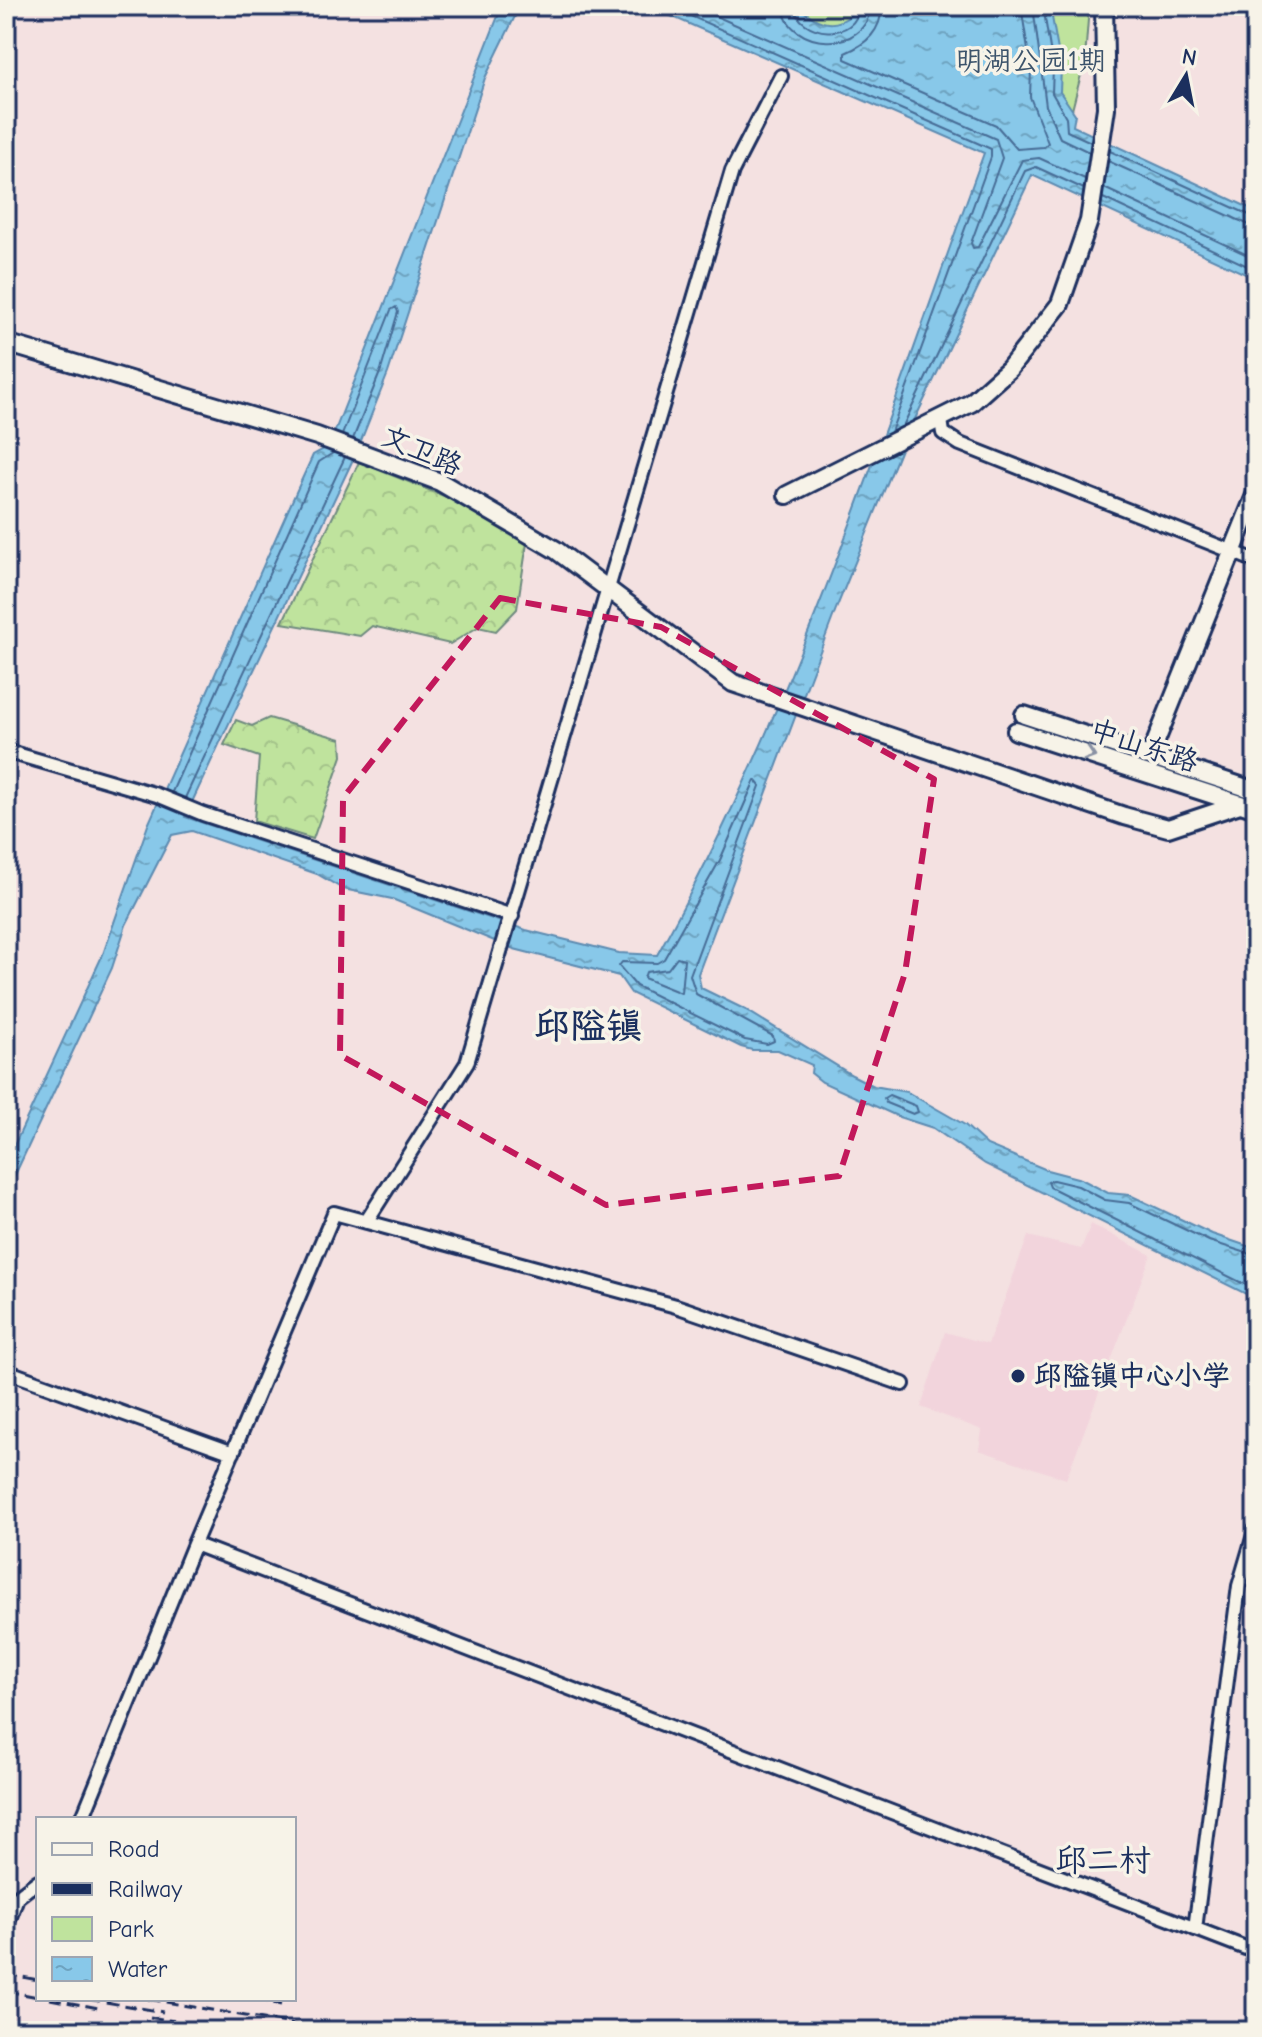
<svg xmlns="http://www.w3.org/2000/svg" width="1262" height="2037" font-family="'Comic Neue','LXGW WenKai TC',sans-serif">
  <style>
    .built { fill: #f2d4dc }
    .forest { fill: url(#forest-crowns); stroke: #6d897e; stroke-width: 2 }
    .green { fill: #bfe39d; stroke: #6d897e; stroke-width: 2 }
    .water { fill: url(#water-ripples); stroke: #5c8bb1; stroke-width: 2 }
    .lines { fill: none; stroke-linecap: round; stroke-linejoin: round }
    .shore { stroke: #476c96; stroke-width: 2 }
    .street-casing { stroke: #1b2f5e; stroke-width: 18 }
    .secondary-casing { stroke: #1b2f5e; stroke-width: 22 }
    .street { stroke: #f7f3e8; stroke-width: 12 }
    .secondary { stroke: #f7f3e8; stroke-width: 16 }
    .rail { stroke: #1b2f5e; stroke-width: 3; stroke-dasharray: 12 6; stroke-linecap: butt }
    .oneway { stroke: #8991a3 }
    .marked { fill: none; stroke: #c2185b; stroke-width: 6; stroke-dasharray: 16 10; stroke-linejoin: round }
    .poi-dot { fill: #1b2f5e; stroke: #f7f3e8; stroke-width: 3 }
    .labels { text-anchor: middle; dominant-baseline: central; stroke-width: 7; stroke-linejoin: round; paint-order: stroke }
    .park-label { font-size: 28px; fill: #3c536b; stroke: #f7f3e8 }
    .street-label { font-size: 28px; fill: #1b2f5e; stroke: #f7f3e8 }
    .poi-label { font-size: 28px; font-weight: bold; fill: #1b2f5e; stroke: #f7f3e8; text-anchor: start }
    .quarter-label { font-size: 32px; fill: #1b2f5e; stroke: #f7f3e8 }
    .district-label { font-size: 36px; font-weight: bold; fill: #1b2f5e; stroke: #f7f3e8 }
  </style>
  <defs>
    <pattern id="forest-crowns" width="20" height="18" patternUnits="userSpaceOnUse" patternTransform="scale(2)"><rect width="20" height="18" fill="#bfe39d"/><path d="M2 6a3 3 0 1 1 6 0M12 15a3 3 0 1 1 6 0" fill="none" stroke="#a4c38a"/></pattern>
    <pattern id="water-ripples" width="26" height="14" patternUnits="userSpaceOnUse" patternTransform="scale(2)"><rect width="26" height="14" fill="#88c8e9"/><path d="M2 4q2-2 4 0t4 0M15 11q2-2 4 0t4 0" fill="none" stroke="#6ea3c0"/></pattern>
  </defs>
  <rect width="100%" height="100%" fill="#f4e1e1"/>
  <filter id="ink" filterUnits="userSpaceOnUse"><feTurbulence type="fractalNoise" baseFrequency=".0125" numOctaves="2"/><feDisplacementMap in="SourceGraphic" scale="16" xChannelSelector="R" yChannelSelector="G"/><feConvolveMatrix kernelMatrix="1 2 1 2 8 2 1 2 1" color-interpolation-filters="sRGB"/></filter>
  <g filter="url(#ink)">
    <path class="built" d="M1091,1224L1151,1255L1066,1479L979,1450L982,1430L921,1407L945,1332L988,1344L1028,1236L1081,1249Z"/>
    <path class="forest" d="M359,462L529,530L517,609L496,631L478,627L450,644L372,626L360,636L282,623Z
      M269,718L341,739L342,756L313,839L254,821L259,757L224,745L236,720L252,726Z"/>
    <path class="green" d="M757,6H1089L1085,59L1071,114Z"/>
    <path class="water" d="M502,6H520L485,78L388,373L356,453L185,817L526,930L619,953L657,955C798,703 885,423 984,153L648,6H798C814,21 832,31 851,15L852,6H1050L1061,67L1060,92L1075,114L1073,126L1256,211V279L1032,175L903,444L836,609L698,974L701,988L746,1010L852,1075L874,1086L907,1092L965,1125L987,1145L1047,1170L1081,1179L1108,1193L1130,1195L1212,1234L1256,1249V1299L985,1164L933,1128L899,1117L822,1082L811,1073L812,1065L778,1050H752L741,1047L631,993L619,976L514,949L392,899L343,889L317,874L192,831L172,835L126,925L112,968L6,1194V1163L103,954L148,825L297,490L313,455L329,446Z"/>
    <g class="lines">
      <path class="shore" d="M668,6L991,149V157L891,432
        M693,6L996,139L1002,158L971,243L973,248L978,247L1022,160L1039,158L1085,179
        M783,6C786,50 868,56 870,6
        M794,6C798,37 858,43 859,6
        M882,6C881,31 867,44 845,53V59L996,125L1017,149L1044,147L1048,143L1030,97L1031,69L1021,6
        M1033,6L1046,106L1060,138L1089,152
        M1043,6L1053,67L1052,93L1066,117L1067,131L1091,142
        M1110,151L1256,218
        M1108,161L1256,228
        M1104,188L1256,259
        M1103,198L1256,270
        M903,426L1025,171L1036,167L1084,189
        M342,435L391,310L396,307L398,312L381,370L353,439
        M755,780L760,786L690,975L696,994L773,1036L774,1041L767,1044L745,1040L636,986L619,966L622,962L657,963L664,959L720,860Z
        M172,792L319,462L333,453
        M185,798L345,457
        M677,957L684,959L681,993L644,978L646,972L668,969Z
        M889,1095L916,1106L918,1112L913,1114L886,1103L884,1098Z
        M1256,1256L1209,1241L1129,1203L1105,1200L1078,1186L1053,1180L1048,1182L1050,1187L1256,1290"/>
      <defs>
        <path id="street" d="M941,420L943,433L960,444L1256,561
          M6,751L157,795L203,814L512,916
          M366,1222L467,1063L732,171L781,76
          M6,1371L233,1453
          M903,1384L676,1306L334,1213L194,1544L1256,1952
          M82,1819L194,1544
          M6,1928L17,1897L38,1881
          M1195,1929L1239,1586L1256,1528"/>
        <path id="secondary" d="M6,343L317,436L440,482L556,550L733,683L1124,816L1168,828L1240,804
          M787,495L971,403L1009,369L1060,304L1089,221L1106,108L1104,6
          M1024,715L1256,791
          M1016,731L1256,809
          M1150,756L1256,493"/>
      </defs>
      <use href="#street" class="street-casing"/>
      <use href="#secondary" class="secondary-casing"/>
      <use href="#street" class="street"/>
      <use href="#secondary" class="secondary"/>
      <path class="rail" d="M6,1974L38,1980
        M6,1991L38,1997
        M50,1999L99,2008
        M88,1999L163,2012
        M148,1999L332,2031
        M256,1999L281,2005
        M150,2017L233,2031"/>
    </g>
    <defs><path id="oneway-chevron" d="M-2-3.5L2.5 0L-2 3.5" fill="none" stroke-width="1.6" stroke-linecap="round" stroke-linejoin="round" transform="scale(2)"/></defs>
    <use class="oneway" href="#oneway-chevron" transform="translate(1090 755) rotate(18)"/>
  </g>
  <path class="marked" d="M500,598L661,627L934,779L905,973L839,1176L606,1205L340,1055L343,798Z"/>
  <circle class="poi-dot" cx="1018" cy="1376" r="8"/>
  <g class="labels">
    <g class="park-label">
      <text x="1031" y="61">明湖公园1期</text>
    </g>
    <g class="street-label">
      <text transform="translate(422 451) rotate(23)">文卫路</text>
      <text transform="translate(1144 746) rotate(18)">中山东路</text>
    </g>
    <g class="poi-label">
      <text x="1034" y="1376">邱隘镇中心小学</text>
    </g>
    <g class="quarter-label">
      <text x="1103" y="1860">邱二村</text>
    </g>
    <g class="district-label">
      <text x="588" y="1026">邱隘镇</text>
    </g>
  </g>
  <rect width="1262" height="2037" fill="none" stroke="#f7f3e8" stroke-width="32"/>
  <rect x="16" y="16" width="1230" height="2005" fill="none" stroke="#1b2f5e" stroke-width="3" filter="url(#ink)"/>
  <rect x="36" y="1817" width="260" height="184" fill="#f7f3e8" stroke="#9fa5b1" stroke-width="2"/>
  <rect x="52" y="1843" width="40" height="12" fill="#f7f3e8" stroke="#9fa5b1" stroke-width="2"/>
  <text x="108" y="1857" font-size="24" fill="#1b2f5e">Road</text>
  <rect x="52" y="1883" width="40" height="12" fill="#1b2f5e" stroke="#9fa5b1" stroke-width="2"/>
  <text x="108" y="1897" font-size="24" fill="#1b2f5e">Railway</text>
  <rect x="52" y="1917" width="40" height="24" fill="#bfe39d" stroke="#9fa5b1" stroke-width="2"/>
  <text x="108" y="1937" font-size="24" fill="#1b2f5e">Park</text>
  <rect x="52" y="1957" width="40" height="24" fill="url(#water-ripples)" stroke="#9fa5b1" stroke-width="2"/>
  <text x="108" y="1977" font-size="24" fill="#1b2f5e">Water</text>
  <g transform="translate(1186 76) rotate(10)" stroke="#f7f3e8" stroke-width="6" paint-order="stroke">
  <path d="M0-6L14 30L0 20L-14 30Z" fill="#1b2f5e"/>
  <text y="-12" font-size="22" font-weight="bold" text-anchor="middle" fill="#1b2f5e">N</text>
  </g>
</svg>
